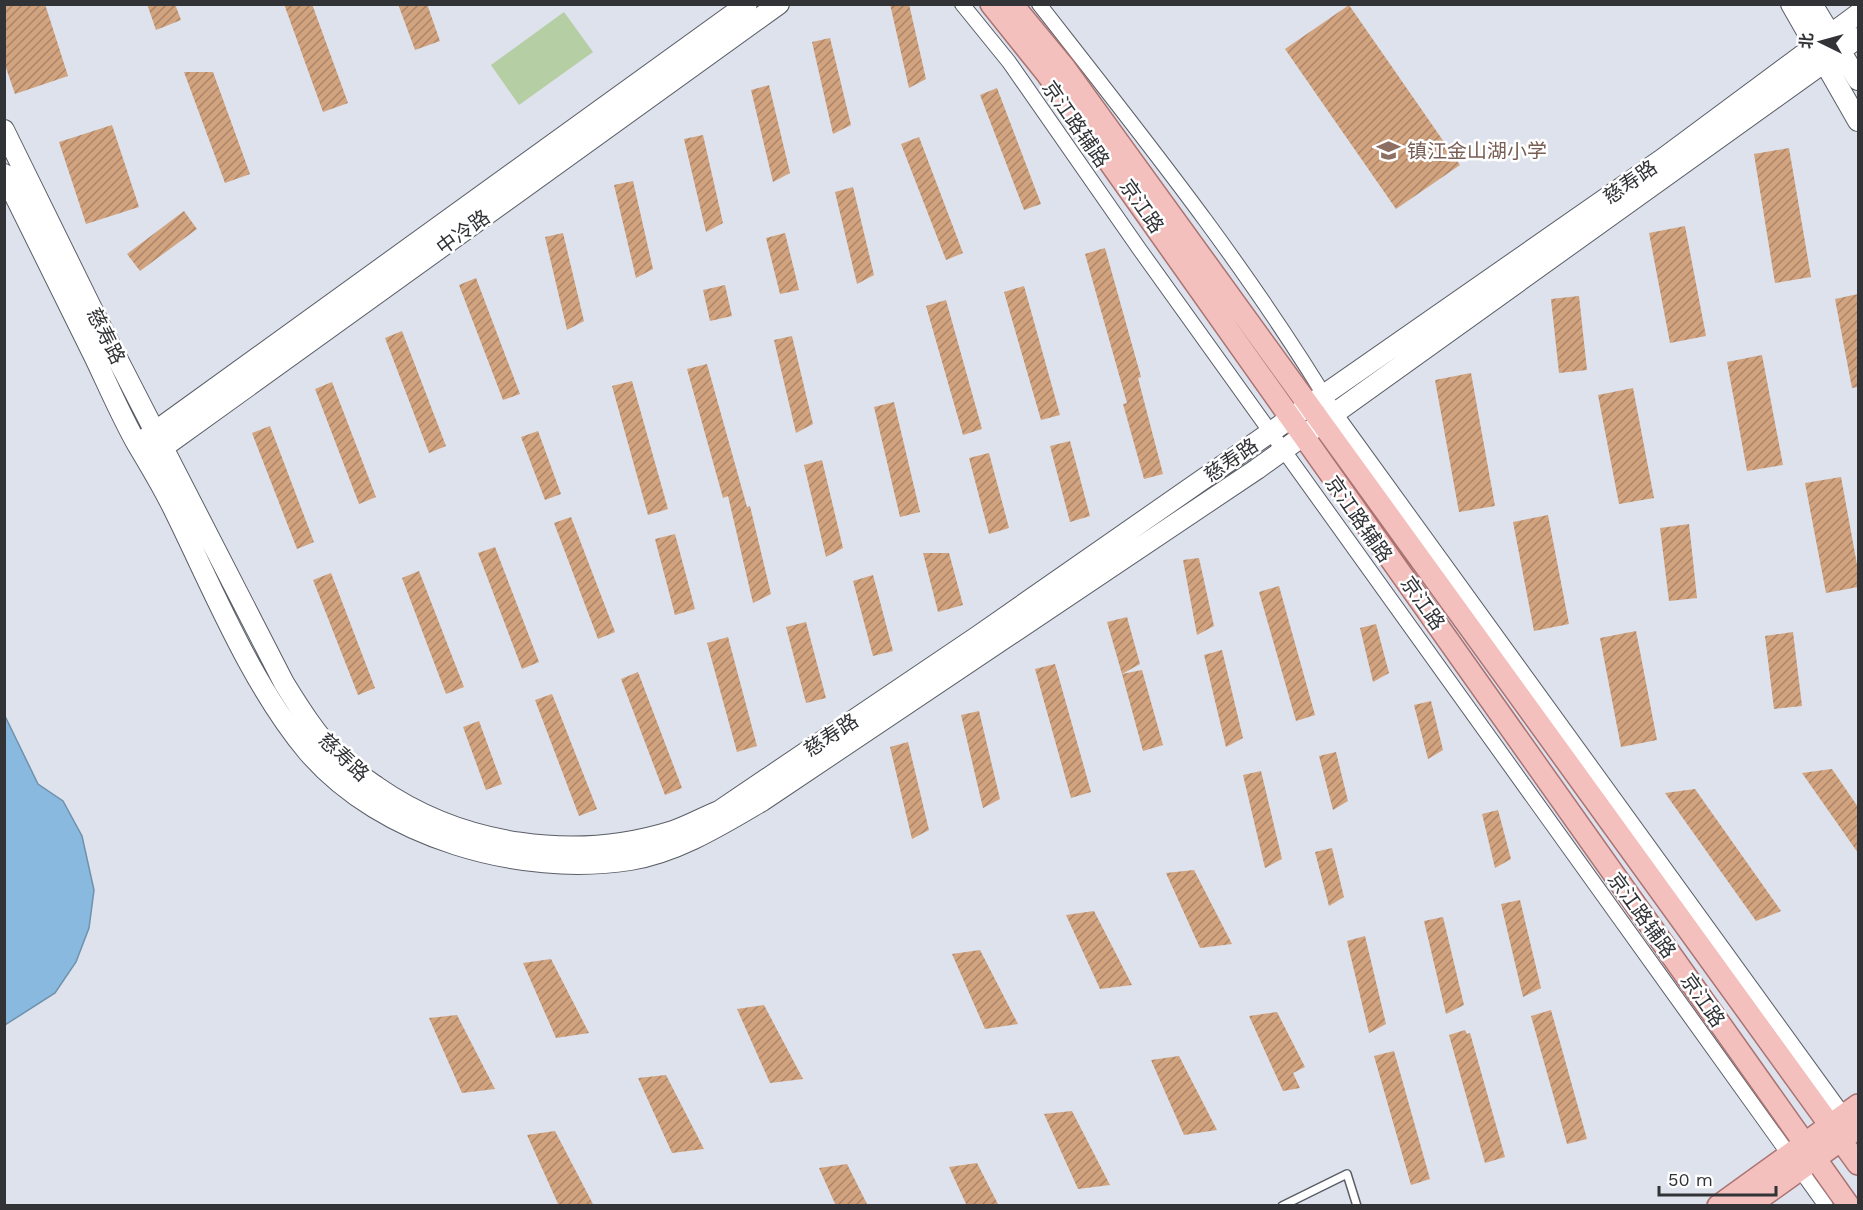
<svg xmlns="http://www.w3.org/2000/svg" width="1863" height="1210" font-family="'Work Sans','Noto Sans SC',sans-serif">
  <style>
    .pitch { fill: #b5cea3 }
    .water { fill: #89b9de; stroke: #6f91ac; stroke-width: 1.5 }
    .building { fill: url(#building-hatch) }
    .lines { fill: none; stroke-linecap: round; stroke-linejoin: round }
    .lane-casing { stroke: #5a5e67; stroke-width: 10 }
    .street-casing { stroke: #5a5e67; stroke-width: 16 }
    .secondary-casing { stroke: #5a5e67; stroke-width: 22 }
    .primary-casing { stroke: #aa7372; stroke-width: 24 }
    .lane { stroke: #fff; stroke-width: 7 }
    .street { stroke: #fff; stroke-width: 14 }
    .secondary { stroke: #fff; stroke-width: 20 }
    .primary { stroke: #f3c0bd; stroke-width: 21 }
    .labels { text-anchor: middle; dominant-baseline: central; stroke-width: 5; stroke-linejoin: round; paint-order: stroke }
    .street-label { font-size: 20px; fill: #313337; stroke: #fff }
    .education-label { font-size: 20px; fill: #785e54; stroke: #fff; text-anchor: start }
  </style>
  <defs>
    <pattern id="building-hatch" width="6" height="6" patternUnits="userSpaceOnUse" patternTransform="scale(1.5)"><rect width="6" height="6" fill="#d2a37f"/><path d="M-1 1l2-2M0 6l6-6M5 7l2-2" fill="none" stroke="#ab8569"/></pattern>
  </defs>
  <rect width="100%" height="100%" fill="#dde2ec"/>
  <path class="pitch" d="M564,12L593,52L519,105L491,65Z"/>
  <path class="water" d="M4,714L38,784L63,801L82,836L94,890L89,928L76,962L55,993L5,1025Z"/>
  <path class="building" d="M10,4H45L68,76L15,94L4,62V6Z
    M147,4H175L181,20L156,30Z
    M284,4H312L348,103L323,112Z
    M398,4H427L440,41L415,50Z
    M890,4H909L926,79L909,88Z
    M1349,5L1460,165L1396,209L1285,49Z
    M830,38L851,125L833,134L812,42Z
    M184,72H213L250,174L225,183Z
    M769,85L790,173L773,182L751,90Z
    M997,88L1041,204L1024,210L980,95Z
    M112,125L139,207L86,224L59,142Z
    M703,135L723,223L706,232L684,139Z
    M919,137L963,253L946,260L901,144Z
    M1789,148L1811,277L1775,283L1754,154Z
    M633,181L653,269L636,278L614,185Z
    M853,187L874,275L857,284L835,192Z
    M184,211L197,229L140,271L127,254Z
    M1685,226L1706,336L1670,343L1649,233Z
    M563,233L584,321L567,330L545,237Z
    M785,233L799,290L780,294L766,238Z
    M1105,248L1141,377L1138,378L1163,474L1144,479L1123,404L1127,403L1085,254Z
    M476,278L520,394L503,400L459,285Z
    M725,285L732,316L710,321L703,290Z
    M1024,286L1060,415L1041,420L1004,292Z
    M1858,294V387L1852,388L1835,299Z
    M1579,296L1587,370L1559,373L1551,299Z
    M946,300L982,429L963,435L926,306Z
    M402,331L446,446L429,453L385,338Z
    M792,336L813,424L796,433L774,340Z
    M1762,355L1783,465L1747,471L1727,362Z
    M707,364L747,507L750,506L771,594L753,603L728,496L723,498L687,369Z
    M1471,373L1495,506L1459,512L1435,380Z
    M632,381L668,509L648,515L612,386Z
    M332,382L376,497L359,504L315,389Z
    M1633,388L1654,498L1619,504L1598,395Z
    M894,402L920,512L900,517L874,407Z
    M270,426L314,542L297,549L252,433Z
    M538,431L561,494L545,500L521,437Z
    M1070,441L1090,516L1070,522L1050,446Z
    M989,453L1009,528L989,534L969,458Z
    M822,460L843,548L826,557L804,465Z
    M1841,477L1858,570V587L1826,593L1805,483Z
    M1548,515L1569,624L1534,631L1513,522Z
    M571,517L615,632L598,639L554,523Z
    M1689,524L1697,598L1669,601L1660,528Z
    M675,534L695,609L675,615L655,539Z
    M495,547L539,662L522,669L478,553Z
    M923,553H949L963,605L938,612Z
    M1199,558L1214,626L1197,635L1183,560Z
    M419,571L464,687L446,694L402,578Z
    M331,573L375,688L358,695L313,580Z
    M873,575L893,651L873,656L853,581Z
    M1279,586L1315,715L1296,721L1259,592Z
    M1127,617L1140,664L1122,674L1107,622Z
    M806,622L826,698L806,703L786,627Z
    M1376,624L1389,673L1373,682L1360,628Z
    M1636,631L1657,740L1621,747L1600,638Z
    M1793,632L1802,706L1774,709L1765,636Z
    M728,637L757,746L737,752L707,643Z
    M1222,650L1243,738L1226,747L1204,655Z
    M1055,664L1091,792L1071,798L1035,669Z
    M1142,670L1163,745L1143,751L1122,674Z
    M638,672L682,788L665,795L621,679Z
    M552,694L597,809L579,816L535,700Z
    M1431,701L1443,750L1428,759L1414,705Z
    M979,711L1000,799L983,808L961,715Z
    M479,721L502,784L486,790L463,727Z
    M908,742L929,830L912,839L890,747Z
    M1336,752L1348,801L1333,810L1319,756Z
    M1832,769L1858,807V853L1802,773Z
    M1261,771L1282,859L1265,868L1243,775Z
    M1695,789L1781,911L1756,921L1665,793Z
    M1498,810L1511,859L1495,868L1482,814Z
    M1332,848L1344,897L1329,906L1315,852Z
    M1194,870L1232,944L1200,948L1166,873Z
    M1520,900L1541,988L1523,997L1501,904Z
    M1094,911L1132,985L1100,989L1066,915Z
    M1443,917L1464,1005L1446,1014L1424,921Z
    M1365,936L1386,1024L1369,1033L1347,941Z
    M980,950L1018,1024L985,1029L952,954Z
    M551,959L589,1033L556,1038L523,963Z
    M764,1005L803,1079L770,1083L737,1009Z
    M1551,1010L1587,1139L1567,1144L1531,1016Z
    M1277,1012L1305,1067L1293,1073L1300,1088L1283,1091L1249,1016Z
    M457,1015L495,1089L462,1093L429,1018Z
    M1465,1030L1467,1034L1470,1033L1505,1157L1485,1163L1449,1035Z
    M1394,1051L1430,1179L1411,1185L1374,1056Z
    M1179,1056L1217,1130L1184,1135L1151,1060Z
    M666,1075L704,1149L672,1153L638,1078Z
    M1072,1111L1110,1185L1078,1189L1044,1114Z
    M555,1131L594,1206H559L527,1135Z
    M977,1163L999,1206H967L949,1167Z
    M847,1164L868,1206H836L819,1168Z"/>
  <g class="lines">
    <defs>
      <path id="lane" d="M1282,1206L1347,1174L1357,1206"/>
      <path id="street" d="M962,4L1009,62L1140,250L1826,1206
        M1039,4C1143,137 1248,268 1335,413L1848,1121"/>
      <path id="secondary" d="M1791,4L1858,121
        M1812,4L1858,80
        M4,130L97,319L284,683C300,709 316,734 337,756C349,768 364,778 377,787C462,846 574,862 673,831C688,826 704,817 719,811L978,636L1661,160L1858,14
        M4,174C34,235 64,296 94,356C108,385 121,416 137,444C150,466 163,487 174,510C213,589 251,684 308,752C382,838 521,877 630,860C678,852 721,825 762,801L1257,469L1858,38
        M146,438L747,4
        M154,454L779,4"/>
      <path id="primary" d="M991,4L1047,74L1849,1206
        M1012,4L1064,67L1858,1164
        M1718,1206L1858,1105
        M1749,1206L1858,1128"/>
    </defs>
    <use href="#lane" class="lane-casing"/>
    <use href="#street" class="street-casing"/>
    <use href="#secondary" class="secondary-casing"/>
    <use href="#primary" class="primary-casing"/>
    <use href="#lane" class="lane"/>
    <use href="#street" class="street"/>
    <use href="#secondary" class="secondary"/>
    <use href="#primary" class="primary"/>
  </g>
  <defs>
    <symbol id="school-bare" viewBox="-9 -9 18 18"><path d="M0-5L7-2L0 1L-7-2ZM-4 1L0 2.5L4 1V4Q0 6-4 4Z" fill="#8d6e63" stroke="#fff" stroke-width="2.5" paint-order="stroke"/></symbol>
  </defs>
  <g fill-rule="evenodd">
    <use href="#school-bare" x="1372" y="134" width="33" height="33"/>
  </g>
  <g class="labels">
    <g class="street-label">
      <text transform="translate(1076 124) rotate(55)">京江路辅路</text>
      <text transform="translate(1630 182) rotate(-35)">慈寿路</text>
      <text transform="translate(1142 206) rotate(55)">京江路</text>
      <text transform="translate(463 232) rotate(-36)">中冷路</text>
      <text transform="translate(106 336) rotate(63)">慈寿路</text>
      <text transform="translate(1231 460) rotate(-35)">慈寿路</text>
      <text transform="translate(1359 519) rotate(55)">京江路辅路</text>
      <text transform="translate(1423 603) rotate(55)">京江路</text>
      <text transform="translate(831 735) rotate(-34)">慈寿路</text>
      <text transform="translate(344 757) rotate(43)">慈寿路</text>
      <text transform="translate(1642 915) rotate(54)">京江路辅路</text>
      <text transform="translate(1703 1000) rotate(55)">京江路</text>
    </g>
    <g class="education-label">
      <text x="1407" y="151">镇江金山湖小学</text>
    </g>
  </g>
  <rect width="1863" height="1210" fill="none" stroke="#313337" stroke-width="12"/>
  <g transform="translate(1821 42) rotate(275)" stroke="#ffffff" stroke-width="4.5" paint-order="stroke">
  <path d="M0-4.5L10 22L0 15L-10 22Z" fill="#313337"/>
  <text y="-9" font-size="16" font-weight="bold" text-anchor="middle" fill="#313337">北</text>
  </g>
  <path d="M1659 1186v9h117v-9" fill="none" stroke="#313337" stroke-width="3"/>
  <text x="1668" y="1186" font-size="18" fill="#313337" stroke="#ffffff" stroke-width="4.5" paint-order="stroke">50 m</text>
</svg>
